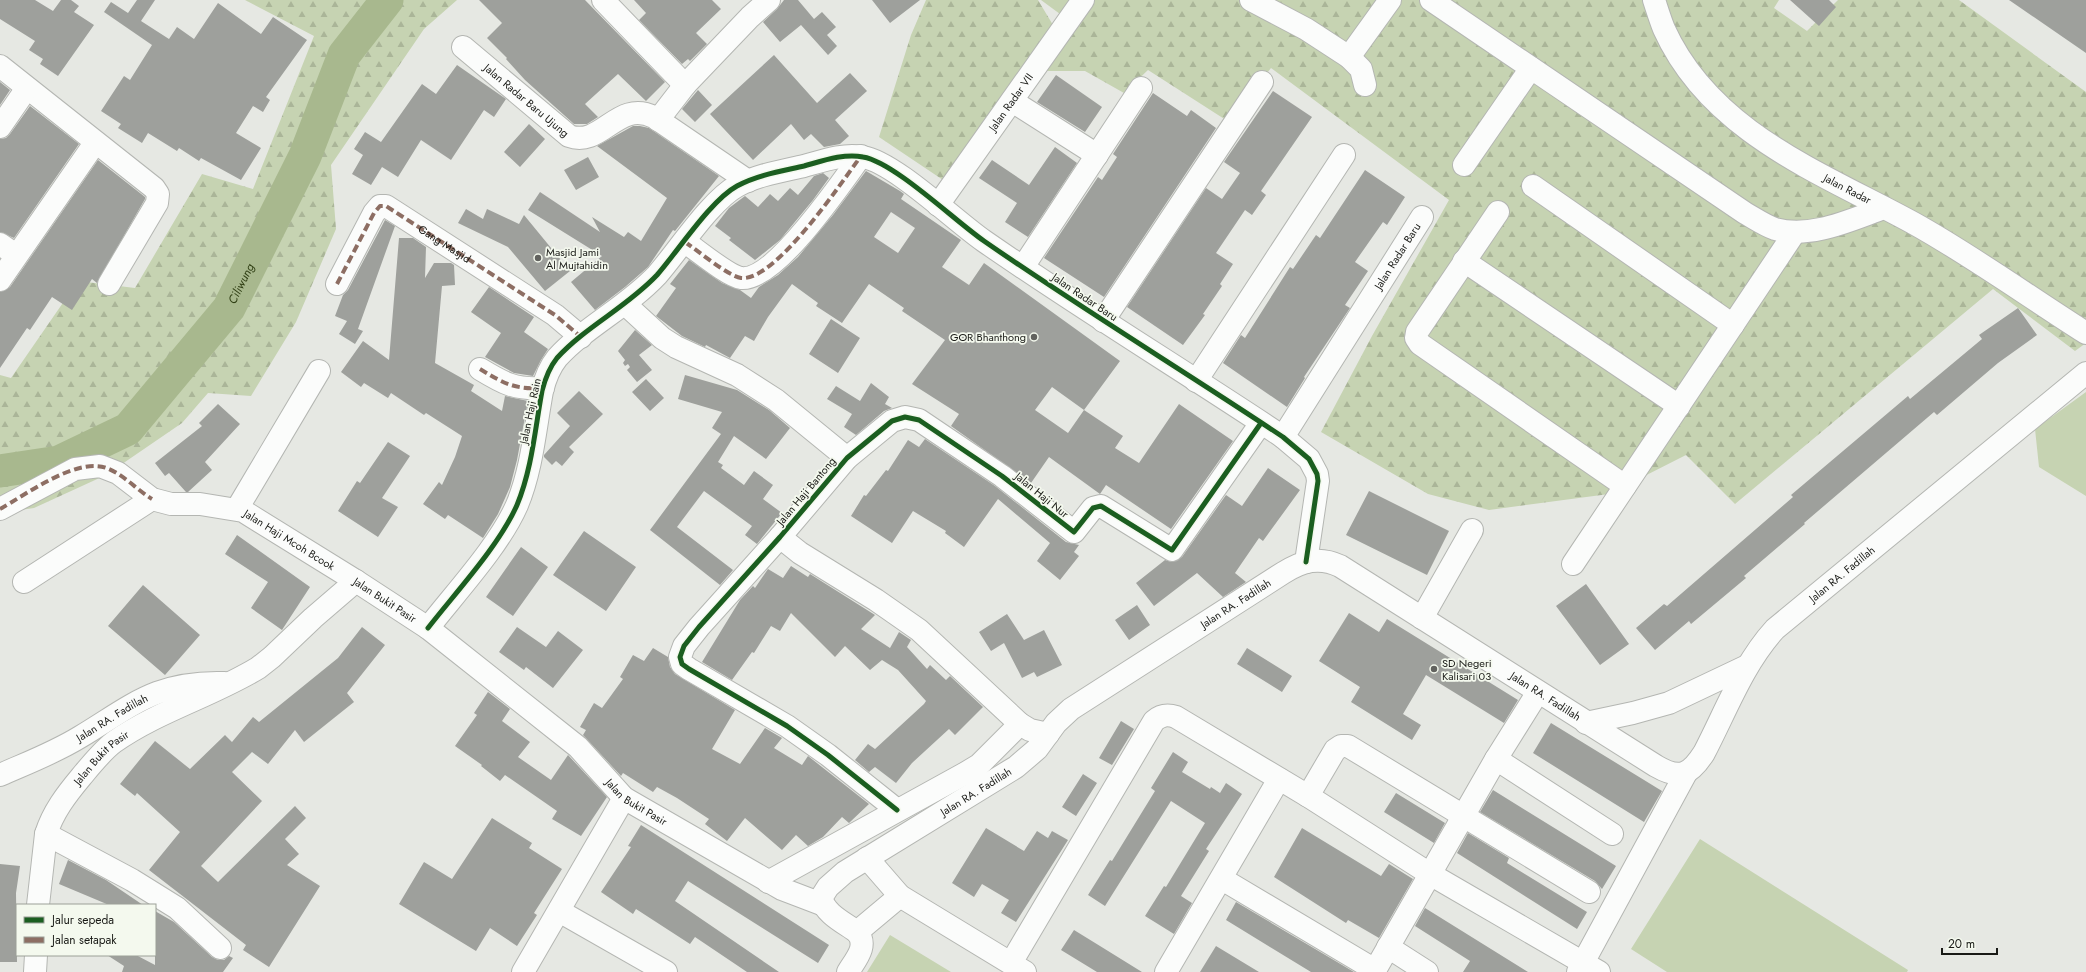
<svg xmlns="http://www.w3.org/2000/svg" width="2086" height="972" font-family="Jost,sans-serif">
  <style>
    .grass { fill: #c6d3b2 }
    .forest { fill: url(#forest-firs) }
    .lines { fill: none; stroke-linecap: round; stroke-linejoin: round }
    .river { stroke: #a8b88e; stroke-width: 33 }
    .building { fill: #9ea09c; fill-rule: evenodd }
    .minor-casing { stroke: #b4b6b2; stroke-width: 24 }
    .major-casing { stroke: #b4b6b2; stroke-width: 24 }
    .minor { stroke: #fbfcfb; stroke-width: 22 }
    .major { stroke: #fbfcfb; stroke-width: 22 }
    .quiet { stroke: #8d6e63; stroke-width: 4; stroke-dasharray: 8 4; stroke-linecap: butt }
    .cycleway-casing { stroke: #f4f9ee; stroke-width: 8 }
    .cycleway { stroke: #1b5e20; stroke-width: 5 }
    .poi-dot { fill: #61625e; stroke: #f4f9ee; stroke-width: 1.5 }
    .labels { text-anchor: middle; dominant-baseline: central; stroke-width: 3.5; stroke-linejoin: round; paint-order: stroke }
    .street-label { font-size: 11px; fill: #191a16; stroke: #f4f9ee }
    .poi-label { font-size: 11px; fill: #191a16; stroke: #f4f9ee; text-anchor: start }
    .water-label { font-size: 12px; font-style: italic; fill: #303f14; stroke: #f4f9ee }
  </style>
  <defs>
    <pattern id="forest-firs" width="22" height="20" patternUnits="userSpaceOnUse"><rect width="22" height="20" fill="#c6d3b2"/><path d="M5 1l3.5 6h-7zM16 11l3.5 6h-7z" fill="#aab598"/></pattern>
  </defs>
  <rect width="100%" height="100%" fill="#e6e8e3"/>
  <path class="grass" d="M1041,0H1071L1060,14Z
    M2086,392V496L2039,467L2035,429Z
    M1700,839L1908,970L1907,972H1667L1631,949Z
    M890,935L951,972H867Z"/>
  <path class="forest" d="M245,0H457L424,29L331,165L336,229L296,322L251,396L208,393L182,423L106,475L34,508L0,513V375L11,378L78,281L135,288L202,174L253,189L314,36Z
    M926,0H1038L1056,30L1078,0H1779L1774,8L1807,31L1838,0H1959L2086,92V343L2075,351L1993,289L1735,504L1686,455L1609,494L1489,510L1428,494L1321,432L1372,336L1449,200L1271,68L1229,122L1148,70L1124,93L1085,71H1020L946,182L879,137L911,35Z"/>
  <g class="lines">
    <path class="river" id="s1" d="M0,471L59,462L128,429L229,308L305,156L344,55L387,0"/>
  </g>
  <path class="building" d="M0,0H35L53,11L61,0H71L79,6L74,12L94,25L58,76L40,64L43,59L29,50L35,41L0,19Z
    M137,0H155L141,21L169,39L177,27L194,39L218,3L261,34L273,17L307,40L266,97L270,100L263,112L253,106L236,133L261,148L241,180L201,158L199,161L179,148L177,151L148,133L142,143L118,128L121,124L101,111L124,76L130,80L152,45L104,12L111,2L128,13Z
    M479,0H585L665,82L646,101L618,74L585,104L598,117L587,124H574L525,80L506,59L507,58L487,38L502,23Z
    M634,0H712L721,9L696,33L707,44L690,61L688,59L682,64L639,20L646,13Z
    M784,0H798L814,19L822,12L836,27L827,35L837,46L828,55L801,25L780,42L763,22L777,9Z
    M872,0H920L890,23Z
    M1790,0H1829L1836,7L1819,26Z
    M2009,0H2086V53Z
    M774,55L817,103L850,73L867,91L835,120L849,136L840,144L824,147L811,134L804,140L791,124L753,160L710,114Z
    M457,65L506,99L494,117L484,110L451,160L421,140L398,177L382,167L371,185L352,174L363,155L354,149L365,132L381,142L422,84L436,94Z
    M1056,75L1102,107L1085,132L1037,102Z
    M0,82L10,90L0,105Z
    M698,90L712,105L695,122L682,109Z
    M1273,91L1312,117L1261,191L1266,195L1252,215L1245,210L1216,253L1233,264L1220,284L1222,286L1203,314L1205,315L1183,345L1127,307L1206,188L1222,199L1240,173L1224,162Z
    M1153,93L1187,116L1191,110L1216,128L1104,297L1044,258L1098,177L1102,180L1117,157L1113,154Z
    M30,106L79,144L14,238L0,232V139L6,138L10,134Z
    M529,124L545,139L520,167L504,152Z
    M633,126H640L649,128L719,176L675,231L673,230L648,267L625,287L595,310L571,282L602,256L528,210L540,192L600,232L592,217L624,237L628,232L641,241L667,198L597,146Z
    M1055,147L1077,163L1028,237L1005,222L1017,203L979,178L992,160L1029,185Z
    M588,157L599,177L576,190L564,170Z
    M98,160L145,197V199L97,283L92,279L72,310L52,297L30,330L27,328L0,368V292L10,287Z
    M1365,170L1405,197L1387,225L1383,222L1355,262L1368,271L1345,305L1350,308L1304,377L1305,378L1287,407L1223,363L1241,335L1245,338L1290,267L1293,269L1316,235L1320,238Z
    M866,171L900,191L904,194L901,199L961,240L942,267L969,285L984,263L1120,361L1084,410L1123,436L1115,448L1139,463L1179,404L1233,441L1171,529L1106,485L1100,494L1049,457L1031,483L951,426L959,414L912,384L945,340L902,311L904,308L869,284L842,323L816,306L818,303L792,284L768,317L754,341L745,336L730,358L706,345L705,347L682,336L656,316L676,288L670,284L689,260L722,283L740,290L751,298L759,287L778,275L798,257L833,215ZM891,212L915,228L898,253L874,237ZM1052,387L1084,410L1068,433L1035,410Z
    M823,173L829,178L813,200L780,240L755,260L729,240L731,238L715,226L729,208L745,196L758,207L770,194L778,201L790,188L798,195L814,176Z
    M466,209L483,219L487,209L519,224L524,215L570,271L545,291L508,247L458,223Z
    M385,220L395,226L358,329L363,331L355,344L339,334L347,321L335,316L343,295L348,290Z
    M399,238H413L426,247L425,278L434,263H451L454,265L455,285L442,286L435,363L474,385L471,391L502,411L505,396L528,401L517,460L510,487L498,514L483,538L448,515L445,519L423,504L439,482L442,485L455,457L462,436L426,413L424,415L391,393L388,398L364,383L361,387L341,372L363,341L389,360Z
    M489,287L534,317L524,332L548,349L541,360L533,376L514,373L485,357L501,333L471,312Z
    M2018,308L2037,335L1998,363L1937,415L1934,412L1804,523L1805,524L1744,576L1746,578L1691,624L1689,621L1655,650L1636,628L1664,604L1667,606L1793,497L1791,495L1908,396L1910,399L1982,339L1979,335Z
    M831,319L860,338L838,373L809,354Z
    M635,330L652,345L639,355L652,370L637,382L627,370L630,367L628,364L625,366L623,363L625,360L618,351Z
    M685,375L737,390L769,410L790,428L766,459L734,436L718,462L723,465L721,468L744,485L754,471L773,485L763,499L782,513L757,544L745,535L752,526L704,491L677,527L733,570L720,585L650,530L721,434L712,428L722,412L678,399Z
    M646,379L664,398L650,411L632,392Z
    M871,383L889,397L885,404L892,408L884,411L856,435L844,427L852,414L827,399L836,386L860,401Z
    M579,391L603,414L569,447L574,452L562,466L556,461L552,465L544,457V455L570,426L557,413Z
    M218,404L240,424L205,462L212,470L188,492H186L169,473L165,476L155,463L202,426L199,423Z
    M925,439L995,486L1066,542L1079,545L1074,552L1079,556L1060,580L1037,561L1050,543L998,499L964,547L945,533L946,531L913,511L892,543L851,516L864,495L866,496L886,470L888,471L908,440L919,447Z
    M388,442L410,456L382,498L398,507L378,537L338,511L357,481L360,483Z
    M1268,468L1300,490L1263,541L1259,538L1235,573L1246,582L1223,597L1197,573L1154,606L1136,583L1165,560L1172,562L1182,557L1226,495L1242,506Z
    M1369,491L1449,531L1427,575L1346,535Z
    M584,531L636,567L606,611L553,575Z
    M237,535L310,587L282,630L251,608L268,582L225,554Z
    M521,547L548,567L513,616L486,597Z
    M791,566L808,577L810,574L875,615L861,629L890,648L899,632L911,640L907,647L927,669L930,665L946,680L950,676L983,707L955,735L949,729L912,763L896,783L875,767L869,772L855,760L868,744L875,749L924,704L926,701L898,670L882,660L870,670L845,646L835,657L791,613L780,631L771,626L754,653L752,652L732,680L702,662L740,600L753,586L755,588L768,569L783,578Z
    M1586,584L1629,644L1600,665L1556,606Z
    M143,585L200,635L165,675L108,626Z
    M1137,605L1150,625L1129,640L1115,620Z
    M1349,613L1379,632L1387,619L1518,700L1504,723L1426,675L1403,714L1421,725L1412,740L1351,702L1360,687L1319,661Z
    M1007,614L1024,640L1044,630L1062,665L1037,677L1034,672L1022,678L1004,643L991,651L979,632Z
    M362,627L385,645L347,693L354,702L304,742L295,730L268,764L252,752L232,772L262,801L201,866L218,882L295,806L306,818L285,839L299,854L287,865L320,886L269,967L243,950L246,945L149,870L180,832L137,793L135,796L120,784L155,741L190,769L225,735L232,742L253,717L259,722L338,658Z
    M517,627L546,647L558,631L583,650L553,688L526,667L524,670L499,652Z
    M653,648L668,657L670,667L675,674L735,710L712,749L740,764L765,728L782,738L774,748L802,765L808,756L869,804L849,823L842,817L823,837L808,846L796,835L782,850L745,818L727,841L705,824L709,819L677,798L657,787L653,792L623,773L621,776L583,735L586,730L580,727L594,703L602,708L623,679L620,677L633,655L644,661Z
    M1247,648L1292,676L1282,692L1237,664Z
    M488,692L510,709L502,721L530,742L518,757L551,780L568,755L607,797L581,836L552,819L557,811L505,775L500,781L481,766L482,765L455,746L477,715L474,713Z
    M1121,721L1134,729L1112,765L1099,758Z
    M1551,723L1662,791L1644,822L1533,753Z
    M1173,752L1188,762L1182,772L1210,789L1211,787L1220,793L1226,783L1242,794L1206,849L1209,851L1181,896L1192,903L1174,934L1145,916L1164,886L1166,887L1205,823L1171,801L1105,906L1088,895L1110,860L1112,861L1155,791L1151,788Z
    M1083,774L1097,783L1076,816L1062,807Z
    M1493,790L1616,866L1602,889L1595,881L1480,812Z
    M1396,793L1445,823L1434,843L1384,812Z
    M492,818L532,843L529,848L562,869L534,913L537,915L517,946L490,928L476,951L399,904L424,862L452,879Z
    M641,825L829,945L818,963L688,881L675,901L779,972H747L695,937L690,944L636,909L633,914L601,892L631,847L628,846Z
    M986,828L1024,851L1037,831L1048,838L1052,831L1068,840L1016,922L1001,913L1009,900L982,884L974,897L952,883Z
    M1302,828L1381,876L1389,864L1413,879L1379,938L1348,920L1346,923L1274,877Z
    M1468,833L1509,858L1507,863L1587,912L1577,929L1457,853Z
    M68,860L106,880L143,905H109L59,884Z
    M0,864L20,866L16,893L17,962H0Z
    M1236,902L1354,972H1311L1226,920Z
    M1425,908L1528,972H1463L1470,961L1415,926Z
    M155,911L174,922L212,957L218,960H224L229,956L233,958L223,972H122L124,966L107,955H136L155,965Z
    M1074,930L1100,946L1142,972H1097L1061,950Z
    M1216,946L1259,972H1200Z"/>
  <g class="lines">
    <defs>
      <g id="minor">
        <path d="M603,0L685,85"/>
        <path d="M1251,0L1306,29L1349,57L1361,69L1365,85"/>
        <path d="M1431,0L1745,213C1754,218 1764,225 1775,229C1811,239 1850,220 1884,208"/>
        <path id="s2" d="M1654,0C1657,9 1660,19 1664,29C1711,133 1822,173 1915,224C1974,257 2029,297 2086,333"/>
        <path id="s3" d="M463,47L569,136C602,148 617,99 654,117L748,181"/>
        <path d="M1349,57L1390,0"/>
        <path d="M0,66L154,188L158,194L157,203L109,284"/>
        <path d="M1012,101L1097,155"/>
        <path d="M658,120L685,85L750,17L769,0"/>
        <path d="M0,127L27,88"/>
        <path d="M1464,165L1531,68"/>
        <path d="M1533,186L1733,325"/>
        <path id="s4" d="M938,205L1083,0"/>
        <path d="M1498,212L1417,332L1416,338L1420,344L1625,486"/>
        <path d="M685,242C697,250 728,276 741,278C775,282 841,183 861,156"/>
        <path d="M0,244L16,255"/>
        <path d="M1464,261L1679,406"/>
        <path d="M1023,267L1141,88"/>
        <path d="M0,280L95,143"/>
        <path d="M337,284L374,213L380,206H386L555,315L581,337"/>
        <path d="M625,304L662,338L676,347L737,375L776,400L847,458"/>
        <path d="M1103,321L1262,82"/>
        <path d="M480,369C503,383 515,390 543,388"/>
        <path d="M1196,381L1344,155"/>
        <path id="s5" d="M1283,437L1422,217"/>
        <path id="s6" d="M0,509L75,469L100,466L118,473L152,499L171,504H200L243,511L356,581L428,628L578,747L624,798L782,889L824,905"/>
        <path d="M237,509L319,371"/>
        <path d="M780,537L800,553L876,600L919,630L1020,724L1030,730L1048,734"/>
        <path d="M1573,564L1795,232"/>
        <path d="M24,582L152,499"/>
        <path d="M1422,618L1472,530"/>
        <path d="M428,628C456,592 499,546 517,505C532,469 535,429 542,391C545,379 549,368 557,358C585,327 627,307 657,275C678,251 711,200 737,186C757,175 782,171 804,166C822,161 844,153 863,157C894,162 955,221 984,241C1082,309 1184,371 1283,437L1309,459L1317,474L1318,481L1306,562"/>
        <path d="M1586,723L1633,713L1669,703L1747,666"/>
        <path d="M1496,759L1612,834"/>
        <path id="s7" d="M0,775C27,763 54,753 80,737C133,705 157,681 224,683"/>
        <path d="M1308,796L1335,750L1341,746H1348L1589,892"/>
        <path d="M897,810L828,755L787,726L689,669L682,664L680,657L684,646L699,627L780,537L847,458L892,421L905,417L919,420L1002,476L1074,532L1093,508L1101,506L1172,550L1261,423"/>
        <path d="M46,834L132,880L177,908L220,948"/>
        <path d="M1222,879L1375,970"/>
        <path d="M768,882L964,774L979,765L1020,724"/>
        <path id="s8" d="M38,905L46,834C53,812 66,795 81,777C91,765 102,751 114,742C158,711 212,696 258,668L272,657L313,618L356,581"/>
        <path d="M559,911L666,972"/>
        <path d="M1388,947L1427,972"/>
        <path d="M1011,963L1154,721C1161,715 1167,714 1176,717L1308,796L1430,874L1599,972"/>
        <path d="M35,972L36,955"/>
        <path d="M523,972L624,798"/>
        <path d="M848,972C855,960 869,946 857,932"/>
        <path d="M1166,972L1279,779"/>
        <path d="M1374,972L1496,759L1538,692"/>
        <path d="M1578,972L1686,773"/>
      </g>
      <g id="major">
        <path d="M867,858L900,896L1025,972"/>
        <path id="s9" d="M900,896L857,932C845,923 825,914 821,898L828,887L845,872L1016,767L1037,749L1056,723L1071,709L1283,573C1302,561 1319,556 1340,566L1656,766C1680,780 1690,775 1704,753C1726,711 1743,664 1775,629L2086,373"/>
      </g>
    </defs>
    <use href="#minor" class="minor-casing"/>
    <use href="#major" class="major-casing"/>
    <use href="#minor" class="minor"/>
    <use href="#major" class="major"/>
    <g class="quiet">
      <path d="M685,242C697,250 728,276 741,278C775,282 841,183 861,156"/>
      <path id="s10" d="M337,284L374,213L380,206H386L555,315L581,337"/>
      <path d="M480,369C503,383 515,390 543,388"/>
      <path d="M0,509C27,494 79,455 109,469C125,476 137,490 152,499"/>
    </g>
    <defs>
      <path id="cycleway" d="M428,628C456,592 499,546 517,505C532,469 535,429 542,391C545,379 549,368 557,358C585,327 627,307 657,275C678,251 711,200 737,186C757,175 782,171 804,166C822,161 844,153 863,157C894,162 955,221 984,241C1082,309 1184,371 1283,437L1309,459L1317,474L1318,481L1306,562
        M897,810L828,755L787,726L689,669L682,664L680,657L684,646L699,627L780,537L847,458L892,421L905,417L919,420L1002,476L1074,532L1093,508L1101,506L1172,550L1261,423"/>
    </defs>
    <use href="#cycleway" class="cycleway-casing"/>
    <use href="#cycleway" class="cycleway"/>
  </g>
  <g class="poi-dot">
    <circle cx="538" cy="258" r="4"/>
    <circle cx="1034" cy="337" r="4"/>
    <circle cx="1434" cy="669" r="4"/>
  </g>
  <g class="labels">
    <g class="street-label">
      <text stroke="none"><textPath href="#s3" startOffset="83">Jalan Radar Baru Ujung</textPath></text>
      <text stroke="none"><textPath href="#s4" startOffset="126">Jalan Radar VII</textPath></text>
      <text stroke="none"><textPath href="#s2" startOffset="279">Jalan Radar</textPath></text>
      <text stroke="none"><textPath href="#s10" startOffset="165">Gang Masjid</textPath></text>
      <text stroke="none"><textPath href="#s5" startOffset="214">Jalan Radar Baru</textPath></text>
      <text transform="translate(1085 297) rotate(34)">Jalan Radar Baru</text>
      <text transform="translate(530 411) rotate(-78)">Jalan Haji Rain</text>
      <text transform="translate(806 491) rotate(-50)">Jalan Haji Bantong</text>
      <text transform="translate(1042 495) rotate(39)">Jalan Haji Nur</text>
      <text stroke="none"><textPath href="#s6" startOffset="319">Jalan Haji Mcoh Bcook</textPath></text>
      <text stroke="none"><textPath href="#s9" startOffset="1398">Jalan RA. Fadillah</textPath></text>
      <text stroke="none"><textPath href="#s9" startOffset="619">Jalan RA. Fadillah</textPath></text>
      <text stroke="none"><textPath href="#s6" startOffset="432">Jalan Bukit Pasir</textPath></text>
      <text stroke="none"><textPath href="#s9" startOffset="979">Jalan RA. Fadillah</textPath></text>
      <text stroke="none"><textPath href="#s7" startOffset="126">Jalan RA. Fadillah</textPath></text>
      <text stroke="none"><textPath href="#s8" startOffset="167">Jalan Bukit Pasir</textPath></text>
      <text stroke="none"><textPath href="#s9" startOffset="296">Jalan RA. Fadillah</textPath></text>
      <text stroke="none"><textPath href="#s6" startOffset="756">Jalan Bukit Pasir</textPath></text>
    </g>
    <g class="poi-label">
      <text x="546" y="252">Masjid Jami<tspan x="546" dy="13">Al Mujtahidin</tspan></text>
      <text x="1026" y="337" text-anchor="end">GOR Bhanthong</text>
      <text x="1442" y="663">SD Negeri<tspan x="1442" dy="13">Kalisari 03</tspan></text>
    </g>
    <g class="water-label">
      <text stroke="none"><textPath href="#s1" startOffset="321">Ciliwung</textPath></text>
    </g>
  </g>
  <rect x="16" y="904" width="140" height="52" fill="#f4f9ee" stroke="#9ca098"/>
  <rect x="24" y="917" width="20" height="6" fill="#1b5e20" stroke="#9ca098"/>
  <text x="52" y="924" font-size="12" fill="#191a16">Jalur sepeda</text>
  <rect x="24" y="937" width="20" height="6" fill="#8d6e63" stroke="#9ca098"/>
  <text x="52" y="944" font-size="12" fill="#191a16">Jalan setapak</text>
  <path d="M1942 948v6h55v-6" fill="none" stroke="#191a16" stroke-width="2"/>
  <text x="1948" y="948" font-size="12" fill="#191a16" stroke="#f4f9ee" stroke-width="3" paint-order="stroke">20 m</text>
</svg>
